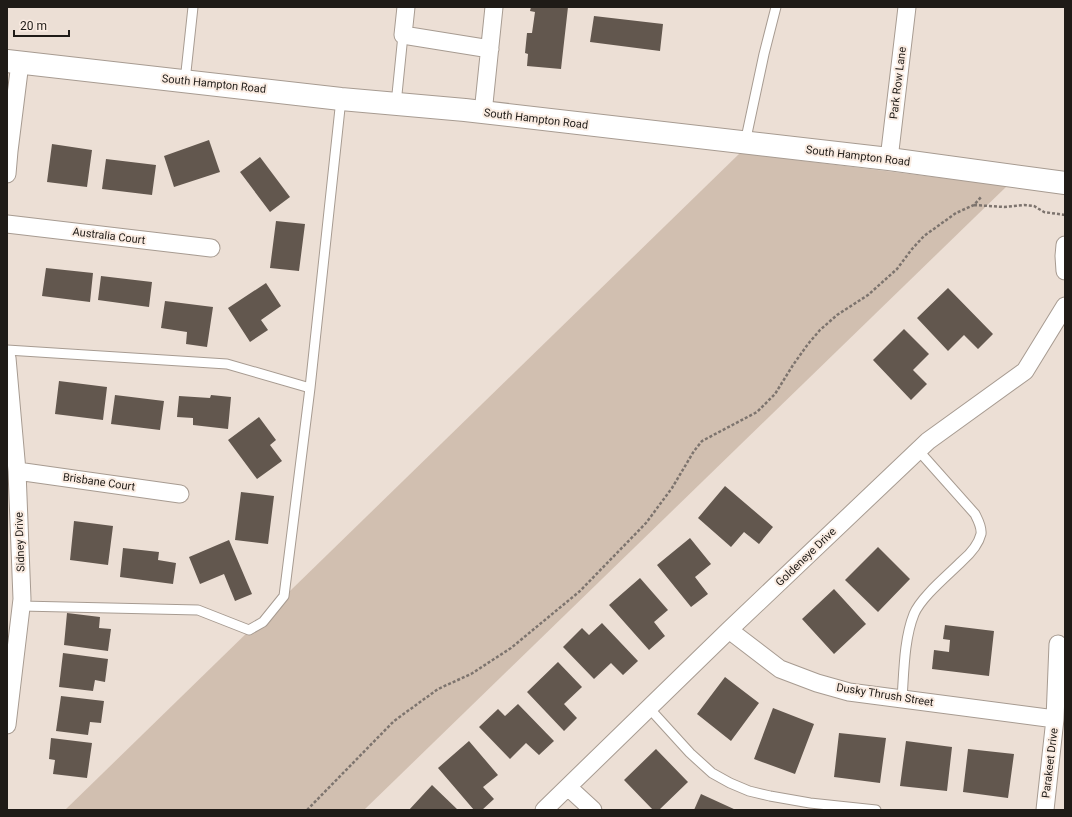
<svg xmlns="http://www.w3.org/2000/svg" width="1072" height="817" font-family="Roboto,sans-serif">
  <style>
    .green { fill: #d1bfb0 }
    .building { fill: #62574e }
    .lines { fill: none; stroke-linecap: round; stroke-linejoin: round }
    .lane-casing { stroke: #a79b91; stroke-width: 11 }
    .street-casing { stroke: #a79b91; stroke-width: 19 }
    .secondary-casing { stroke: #a79b91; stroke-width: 24 }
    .path { stroke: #7d746e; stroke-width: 2.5; stroke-dasharray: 3 2; stroke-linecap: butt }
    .lane { stroke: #fff; stroke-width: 9 }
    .street { stroke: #fff; stroke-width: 17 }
    .secondary { stroke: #fff; stroke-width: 22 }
    .labels { text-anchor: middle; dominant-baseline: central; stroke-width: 4; stroke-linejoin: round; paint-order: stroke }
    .street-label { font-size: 11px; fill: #1f1b17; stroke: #faece2 }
  </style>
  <rect width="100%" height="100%" fill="#ecdfd5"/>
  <path class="green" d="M740,153L1007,186L364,810H65Z"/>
  <path class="building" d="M531,7H568L561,69L527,66L528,54L525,53L527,33H532L535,12L530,11Z
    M594,16L663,24L660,51L590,42Z
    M209,140L220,172L174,187L164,156Z
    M52,144L92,150L87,187L47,182Z
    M260,157L290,197L270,212L240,172Z
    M106,159L156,165L152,195L102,189Z
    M276,221L305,224L299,271L270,268Z
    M46,268L93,273L90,302L42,296Z
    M101,276L152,282L149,307L98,300Z
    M266,283L281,306L261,320L268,330L250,342L228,308Z
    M948,288L993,334L978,349L964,335L948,351L917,318Z
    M165,301L213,307L207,347L186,344L187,332L161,328Z
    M904,329L929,354L913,370L927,384L911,400L873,360Z
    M59,381L107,387L103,420L55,414Z
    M115,395L164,401L160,430L111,424Z
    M211,395L231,397L228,429L193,425V418L177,417L179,396L210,398Z
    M259,417L276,440L270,445L282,461L257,479L228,440Z
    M725,486L773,527L759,544L744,532L731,547L698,518Z
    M241,492L274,496L268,544L235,540Z
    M74,521L113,526L108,565L70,560Z
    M690,538L711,564L695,577L708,594L691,607L657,565Z
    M229,540L252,594L235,601L224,574L200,584L189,557Z
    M878,547L910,579L878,612L845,580Z
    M123,548L159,552L158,560L176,563L173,584L120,577Z
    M640,578L668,610L654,622L665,636L649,650L609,605Z
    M834,589L866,624L834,654L802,619Z
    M67,613L100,617L99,628L111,629L108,651L64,645Z
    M602,623L638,661L623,675L611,663L594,679L563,647L582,628L589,635Z
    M945,625L994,631L989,676L932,669L934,650L949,652L950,640L943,639Z
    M63,653L108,659L105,682L95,680L93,691L59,687Z
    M558,662L582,687L564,704L577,718L564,731L527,692Z
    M725,677L759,703L731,741L697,714Z
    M61,696L104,701L101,723L90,722L88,735L56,731Z
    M518,704L554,741L539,755L526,743L510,759L479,727L498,709L505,716Z
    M773,708L814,724L795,774L754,759Z
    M839,733L886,738L880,783L834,777Z
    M51,738L92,743L87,778L53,774L55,760L49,759Z
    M469,741L498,775L483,787L494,799L482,810H474L438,768Z
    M906,741L952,747L947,791L900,786Z
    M656,749L688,782L659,810H653L624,780Z
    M968,749L1014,754L1008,798L963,792Z
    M432,785L458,810H409Z
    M701,794L736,810H694Z"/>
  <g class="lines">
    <defs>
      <path id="lane" d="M185,81L193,7
        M396,104L403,35
        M745,143L764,54L776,7
        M7,350L227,364L310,388
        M21,606L198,610L249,630L263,622L284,596L310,388L341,99
        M902,699C904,671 904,639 914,614C921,597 948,575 962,561C970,554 978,546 981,534C982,527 978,520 975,514L918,450
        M649,708L690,753L712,773L730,783L749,791L770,796L810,803L876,810"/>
      <path id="street" d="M406,7L403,35L490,49
        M483,113L494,7
        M889,159L907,7
        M7,174L9,151L20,63
        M7,224L211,248
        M1065,245L1064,256L1065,271
        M7,358L17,471L22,599L7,725
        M17,471L180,494
        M729,630L780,669L817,683L849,692L1055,719
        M568,787L593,810
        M544,810L729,630L928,441L1025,371L1065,306
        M1045,810L1055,719L1058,644"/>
      <path id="secondary" d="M7,61L341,99L465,110L889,159L1065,183"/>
    </defs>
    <use href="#lane" class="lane-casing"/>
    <use href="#street" class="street-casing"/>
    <use href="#secondary" class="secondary-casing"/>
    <path class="path" d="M974,205L1004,207L1024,205L1034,206L1044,212L1065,215
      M307,810L394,721L438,689L471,674L511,648L580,591L646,523L672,488L694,451L702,441L757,412L775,394L793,365L808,344L820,330L837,315L868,295L897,269L912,249L924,236L956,213L974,205L982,196"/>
    <use href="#lane" class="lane"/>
    <use href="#street" class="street"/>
    <use href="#secondary" class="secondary"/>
  </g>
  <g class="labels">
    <g class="street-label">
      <text transform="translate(898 83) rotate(-83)">Park Row Lane</text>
      <text transform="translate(214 84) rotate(6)">South Hampton Road</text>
      <text transform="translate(536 119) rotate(7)">South Hampton Road</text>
      <text transform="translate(858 156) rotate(7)">South Hampton Road</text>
      <text transform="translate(109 236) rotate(7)">Australia Court</text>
      <text transform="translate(99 482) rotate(8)">Brisbane Court</text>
      <text transform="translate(20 542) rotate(-92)">Sidney Drive</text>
      <text transform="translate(806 557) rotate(-44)">Goldeneye Drive</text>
      <text transform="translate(885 695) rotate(9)">Dusky Thrush Street</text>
      <text transform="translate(1050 763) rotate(-83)">Parakeet Drive</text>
    </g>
  </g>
  <rect width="1072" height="817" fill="none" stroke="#1f1b17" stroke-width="16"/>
  <path d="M14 30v6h55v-6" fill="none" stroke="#1f1b17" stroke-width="2"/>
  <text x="20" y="30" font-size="12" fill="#1f1b17" stroke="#faece2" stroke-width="3" paint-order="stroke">20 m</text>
</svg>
